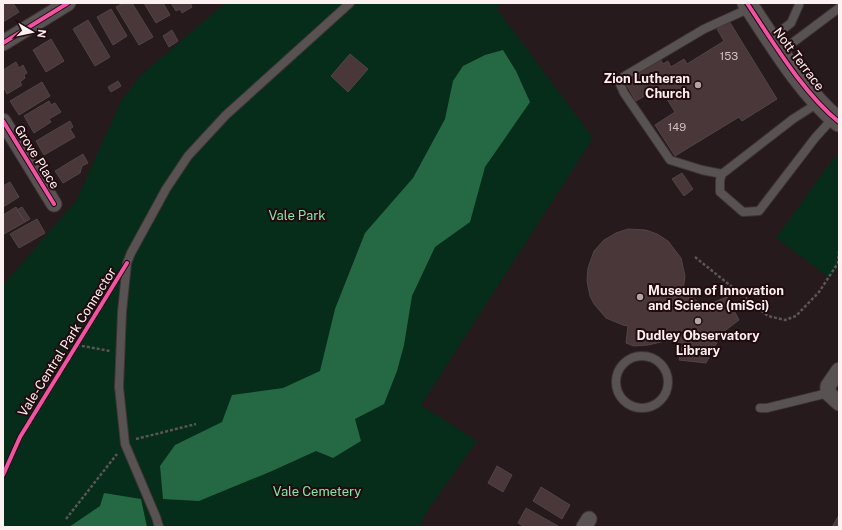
<svg xmlns="http://www.w3.org/2000/svg" width="842" height="530" font-family="'Public Sans',sans-serif">
  <style>
    .green { fill: #062d19 }
    .water { fill: #246944 }
    .building { fill: #49373a; stroke: #504546 }
    .lines { fill: none; stroke-linecap: round; stroke-linejoin: round }
    .service-casing { stroke: #3f3536; stroke-width: 10 }
    .minor-casing { stroke: #3f3536; stroke-width: 17 }
    .tertiary-casing { stroke: #3f3536; stroke-width: 21 }
    .path { stroke: #5b5555; stroke-width: 2.5; stroke-dasharray: 3 2; stroke-linecap: butt }
    .service { stroke: #595253; stroke-width: 8 }
    .minor { stroke: #595253; stroke-width: 15 }
    .tertiary { stroke: #595253; stroke-width: 19 }
    .cycleway-casing { stroke: #210b0f; stroke-width: 6 }
    .cycleway { stroke: #f153a3; stroke-width: 4 }
    .poi-dot { fill: #b2a5a6; stroke: #210b0f; stroke-width: 1.5 }
    .labels { text-anchor: middle; dominant-baseline: central; stroke-width: 4; stroke-linejoin: round; paint-order: stroke }
    .number-label { font-size: 11px; fill: #d0c2c3 }
    .street-label { font-size: 13px; fill: #fdf0f1; stroke: #210b0f }
    .poi-label { font-size: 13px; font-weight: bold; fill: #fdf0f1; stroke: #210b0f; text-anchor: end }
    .park-label { font-size: 13px; fill: #80e7a9; stroke: #210b0f }
  </style>
  <rect width="100%" height="100%" fill="#261a1c"/>
  <path class="green" d="M225,3H501L497,9L593,138L421,405L477,441L429,508L419,527H3V285L76,201L121,101L140,76Z
    M836,155L839,157V265L830,278L776,238Z"/>
  <path class="water" d="M503,50L516,71L530,102L485,167L470,222L435,247L412,296L404,345L397,371L384,404L355,419L361,441L333,458L316,451L272,471L199,501L163,499L160,466L175,445L222,422L232,395L283,388L320,371L335,309L365,233L413,178L445,119L453,81L463,66L485,55Z
    M104,493L141,499L147,527H69L100,506Z"/>
  <path class="building" d="M3,3H13L19,12L3,22Z
    M123,3H132L153,37L139,45L116,7Z
    M144,3H163L170,15L156,23Z
    M171,3H190L192,7L182,13L180,9L176,11Z
    M111,9L127,36L113,45L97,17Z
    M88,20L110,57L95,66L73,29Z
    M729,21L777,99L742,121L739,117L675,156L655,125L675,112L662,91L651,98L648,94L636,101L623,79L659,57L663,64L668,61L671,67L684,59L687,64L724,41L717,29Z
    M172,30L178,41L169,47L163,36Z
    M51,39L64,61L46,72L33,50Z
    M350,54L368,69L348,92L331,76Z
    M16,62L19,68L23,65L27,73L24,75L25,78L20,82L22,85L7,94L3,86V70Z
    M118,81L121,86L111,92L108,87Z
    M42,82L50,96L19,115L10,101Z
    M49,101L51,105L55,103L61,112L49,119L51,122L34,133L24,116Z
    M70,121L73,127L70,129L75,137L44,155L36,141Z
    M83,154L88,163L82,166L80,173L63,183L55,171Z
    M682,173L693,189L684,196L672,179Z
    M10,182L19,197L3,207V186Z
    M16,207L25,222L4,234L3,232V215Z
    M22,207L30,219L25,222L17,210Z
    M37,219L45,233L19,248L10,234Z
    M628,229L646,230L657,234L668,241L681,258L685,276L683,291L704,306L727,297L739,320L722,333L706,363L679,360L683,343L665,341L648,345L634,346L626,343L628,326L623,325L606,318L594,304L590,296L587,281L588,268L594,251L604,240L616,233Z
    M497,466L512,475L503,492L488,483Z
    M541,487L570,505L562,519L533,501Z
    M526,508L558,526L525,527L518,523Z
    M839,515V527H832Z"/>
  <g class="lines">
    <defs>
      <path id="service" d="M770,39L791,23L799,5
        M779,53L839,8
        M818,103L793,119L722,174L720,180V192L743,212L759,211L815,138L833,118
        M722,174L702,170L670,160L624,93L620,84L623,77L704,29L750,8
        M616 382a26 26 0 1 1 52 0a26 26 0 1 1-52 0Z
        M760,408H767L828,393
        M159,527L156,517L125,444L119,387L122,312L127,263L131,253L166,189L188,156L226,115L350,3"/>
      <path id="minor" d="M3,43L68,3
        M3,121L54,204
        M839,370L828,386V393L839,403
        M584,527L589,519"/>
      <path id="tertiary" d="M747,3C773,42 803,93 839,122"/>
    </defs>
    <use href="#service" class="service-casing"/>
    <use href="#minor" class="minor-casing"/>
    <use href="#tertiary" class="tertiary-casing"/>
    <path class="path" d="M695,257L768,316L785,320L796,316L819,292L838,263L839,251
      M77,345L110,351
      M136,439L196,424
      M66,519L117,454"/>
    <use href="#service" class="service"/>
    <use href="#minor" class="minor"/>
    <use href="#tertiary" class="tertiary"/>
    <defs>
      <path id="cycleway" d="M747,3C773,42 803,93 839,122
        M3,43L68,3
        M3,121L54,204
        M3,475L20,437L127,263"/>
    </defs>
    <use href="#cycleway" class="cycleway-casing"/>
    <use href="#cycleway" class="cycleway"/>
  </g>
  <g class="poi-dot">
    <circle cx="698" cy="85" r="4"/>
    <circle cx="640" cy="297" r="4"/>
    <circle cx="698" cy="321" r="4"/>
  </g>
  <g class="labels">
    <g class="number-label">
      <text x="729" y="56">153</text>
      <text x="677" y="127">149</text>
    </g>
    <g class="street-label">
      <text transform="translate(799 59) rotate(53)">Nott Terrace</text>
      <text transform="translate(37 157) rotate(58)">Grove Place</text>
      <text transform="translate(67 342) rotate(-58)">Vale-Central Park Connector</text>
    </g>
    <g class="poi-label">
      <text x="690" y="78">Zion Lutheran<tspan x="690" dy="15">Church</tspan></text>
      <text x="648" y="290" text-anchor="start">Museum of Innovation<tspan x="648" dy="15">and Science (miSci)</tspan></text>
      <text x="698" y="335" text-anchor="middle">Dudley Observatory<tspan x="698" dy="15">Library</tspan></text>
    </g>
    <g class="park-label">
      <text x="297" y="215">Vale Park</text>
      <text x="317" y="491">Vale Cemetery</text>
    </g>
  </g>
  <rect width="842" height="530" fill="none" stroke="#fdf0f1" stroke-width="8"/>
  <g transform="translate(32 32) rotate(99)" stroke="#210b0f" stroke-width="3" paint-order="stroke">
  <path d="M0-3L7 15L0 10L-7 15Z" fill="#fdf0f1"/>
  <text y="-6" font-size="11" font-weight="bold" text-anchor="middle" fill="#fdf0f1">N</text>
  </g>
</svg>
